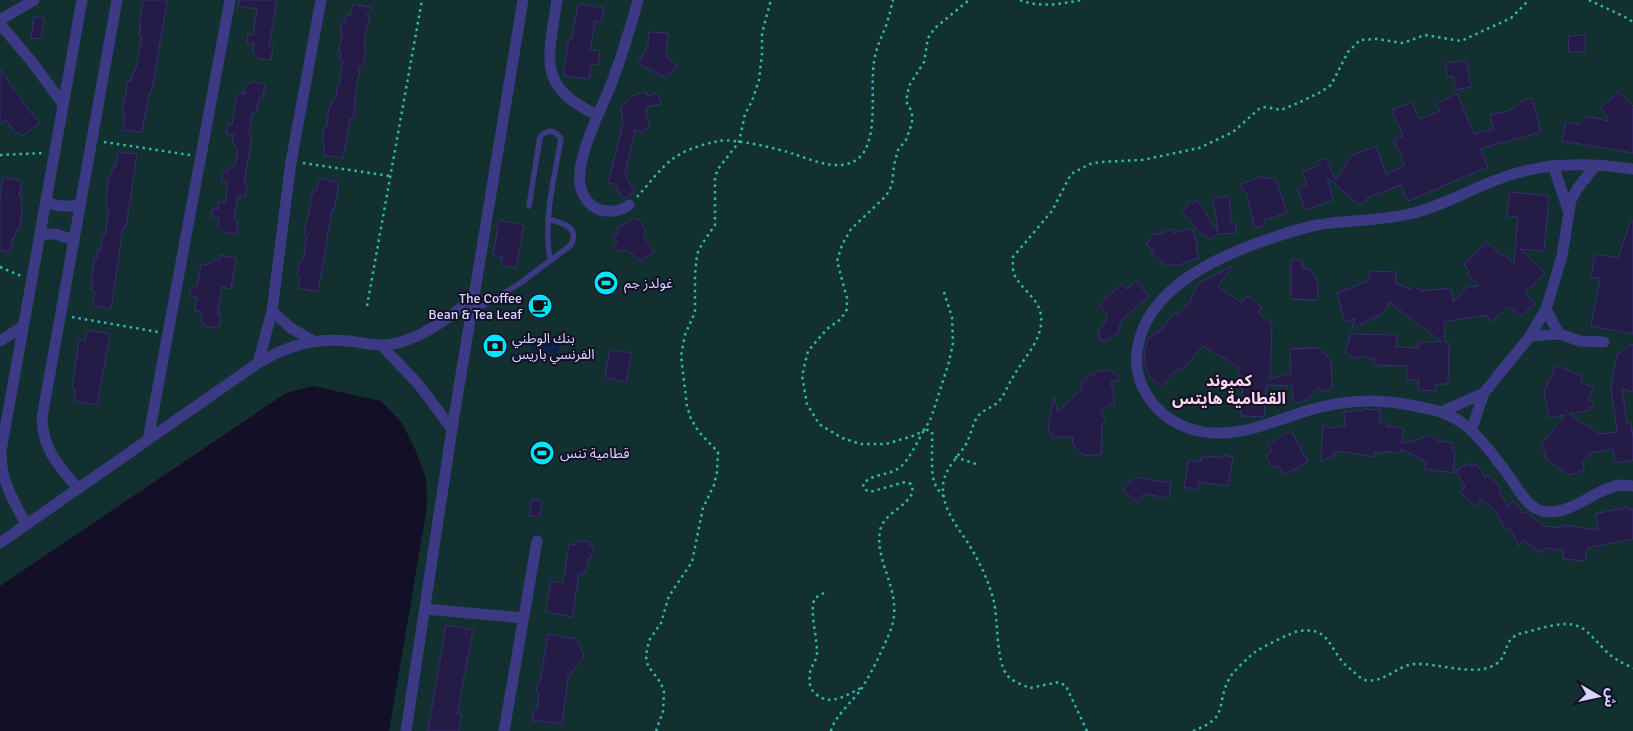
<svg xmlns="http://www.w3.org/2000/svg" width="1633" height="731" font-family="Signika,'Noto Sans Arabic',sans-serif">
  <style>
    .green { fill: #12302f }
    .water { fill: #0c2248 }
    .building { fill: #241b47; stroke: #3b2d73 }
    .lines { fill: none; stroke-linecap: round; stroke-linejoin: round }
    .path { stroke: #2fb8b0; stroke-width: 2.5; stroke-dasharray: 2.5 4; stroke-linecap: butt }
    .service { stroke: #3d3a85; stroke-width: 5.5 }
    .minor { stroke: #3d3a85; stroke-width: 11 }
    .labels { text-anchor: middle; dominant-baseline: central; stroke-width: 4; stroke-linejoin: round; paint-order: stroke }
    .poi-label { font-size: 14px; fill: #d9d4ff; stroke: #130f26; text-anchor: start }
    .quarter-label { font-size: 16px; font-weight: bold; fill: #ffd6f0; stroke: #130f26 }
  </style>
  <rect width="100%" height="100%" fill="#130f26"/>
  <path class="green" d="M0,0H1633V731H389L427,507L426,478L415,449L402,423L381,401L313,386L286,393L0,586Z"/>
  <path class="water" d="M533,337L560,342L558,355L530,350Z"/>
  <path class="building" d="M143,0H166V3H167L151,94L149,93L142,132L123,130L125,115L122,114L128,81H131L133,72H135L138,59L142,36L139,35L141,25H139Z
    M239,0H277L269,46H273L271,60L257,58L253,52L254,44L247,43L248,34L253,35L257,9L238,6Z
    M353,4L372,8L366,16L370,18L365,34L364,48H366L363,67H358L360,77H358L353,119H350L343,158L323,155L325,143L322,142L324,127H327L329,106L332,105L333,99L336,98L337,86H339L343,61L339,60L341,53L338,52L343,33H340L342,23H344L346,15L350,16Z
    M578,4L604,8L601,22L595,21L590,50L600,51L598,65L591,64L589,79L563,76L569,38L572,39Z
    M34,17L44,18L41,39L31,38Z
    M649,32L668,33L666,56L677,66L667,77H664L638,64L648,46Z
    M1585,35V52H1569L1568,36Z
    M1466,60L1471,87L1456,90L1453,76L1448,77L1445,63Z
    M0,69L31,113L32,112L40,123L22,136L20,132L16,134L6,120L0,124Z
    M252,82L265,84L263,98H259L256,113L252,112L249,136L252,137L244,183L247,184L245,197L238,196L234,220L238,221L236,234L223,232L218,226L219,219L212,217L213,208L218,209L219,202L225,203L228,182L221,181L223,171L227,172L229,165L235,166L238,150L232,142L234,135L226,134L228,124L232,125L237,93L244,94L245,87Z
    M646,92L647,96L658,93L661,104L647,107L646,118L649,122V127L642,132L635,130L625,174L635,192L623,199L615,184L608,183L623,123L621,108L631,96Z
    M1619,92L1633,106V153L1562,141L1566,122L1579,125L1586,116L1609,121L1601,108Z
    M1457,93L1474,134L1494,129L1490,115L1515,109L1520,102L1532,98L1541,132L1480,149L1488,167L1408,201L1401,185L1369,197L1360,206L1327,177L1333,200L1305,210L1298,189L1307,184L1302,172L1319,165L1317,161L1326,158L1336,180L1351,156L1376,146L1386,175L1405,165L1394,140L1403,136L1392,110L1412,102L1419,119L1440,111L1437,104Z
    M118,152L137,154L126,227H123L111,309L93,306L95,291H91L93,282H91L94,258H97L98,249L101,250L103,235H105L109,210L106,209L107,201L106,200L109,175H111L113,166L116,167Z
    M3,177L22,181L19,196H22L21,205H23L19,230L17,229L15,238L13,237L10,252L0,250V196Z
    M1260,177L1276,179L1287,213L1264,220L1265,225L1255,228L1246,192L1243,191L1241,184Z
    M319,178L339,182L334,210L332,209L318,292L298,288L300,276H297L300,260H303L307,235L304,234L307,218L308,219L313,190H317Z
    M1510,192L1549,196L1544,251L1520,249L1545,273L1525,293L1535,304L1521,316L1509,306L1491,322L1486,315L1444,322L1445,342H1449L1448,384H1436V391L1418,390L1419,380H1407V366L1374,365V359L1361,356L1355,359L1349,356L1345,352L1351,334L1397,335L1396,347L1419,348V342H1442L1389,302L1384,313L1352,329L1355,319L1345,322L1337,293L1369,281L1370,271L1396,272L1395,283L1411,289L1414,285L1421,291L1451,288L1453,302L1467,287L1479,286L1467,274L1470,271L1464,265L1487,242L1502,256L1505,254L1514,264L1518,217L1507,216Z
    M1229,196L1231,222H1235L1236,233L1218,234L1210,239L1199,232L1182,211L1187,206L1188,201L1192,203L1197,200L1218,232L1213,198Z
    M634,218L639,220L646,232L643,235L654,252L640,261L627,250L619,252L614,246L618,243L613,237L617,234V229Z
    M499,220L524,225L516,268L501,265L503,257L493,255Z
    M1631,220L1633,221V334L1591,326L1600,278L1591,277L1595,254L1618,258Z
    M1192,228L1198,249H1196L1199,258L1183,263L1182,265H1165L1152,253V249L1146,245L1154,233L1157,235L1172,229L1174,233Z
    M220,255L236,258L231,289L222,287L217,314H221L219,328L205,326L201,320L202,312L195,311L197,297L189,296L191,287H197L201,264L208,265L215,259L220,260Z
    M1291,259L1303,261L1302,268L1311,270L1318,282V300L1291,299Z
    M1233,266L1218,286L1242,303L1247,296L1262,307L1258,313L1272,323L1270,379L1291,373L1290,349L1319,348L1331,360L1332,388L1325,392L1318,388L1313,395L1303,402H1293L1292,386L1266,385L1264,417L1241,416L1243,380L1238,379L1239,367L1203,346L1181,371L1178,368L1162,387L1150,377L1146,368L1144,355L1148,339L1157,331L1159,333L1175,312L1178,315L1192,300L1191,297L1199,283Z
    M1136,281L1149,296L1122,320L1117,334L1103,342L1102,339L1100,340L1098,329H1101L1108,315L1099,304L1122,284L1127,289Z
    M87,330L110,334L97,405L74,401L76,390L72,389L79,340L85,341Z
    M1633,344V392L1622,389L1627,424L1631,423L1633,437V460L1615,463L1613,449L1590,453L1583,462L1584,470L1570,475L1547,460L1542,444L1565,415L1549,418L1544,393L1556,365L1583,377L1580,382L1593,388L1588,400L1594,403L1590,410L1569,414L1600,434L1617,432L1611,387L1617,355Z
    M615,350L632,353L626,382L605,378L609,352Z
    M1108,370L1115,374L1120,380L1111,382L1115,404H1110L1101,413L1105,419L1104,423L1102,425L1101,455H1083L1072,444L1073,437H1052L1050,431L1048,430L1054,397L1058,412L1083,388L1081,385L1090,374L1092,376L1098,371Z
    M1364,409L1381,410L1379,422L1387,423V426L1404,429L1401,444L1425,437L1428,434L1439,441L1453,443L1452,451H1455L1453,473L1425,469L1426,462L1401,449L1400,453L1383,451V454L1374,452V457L1347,452H1334V456L1321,461L1323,425L1330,428L1345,426L1344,412L1364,410Z
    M1291,431L1308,462L1284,475L1278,466L1272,467L1266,456L1272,451L1268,444Z
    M1223,455L1233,457L1228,486L1199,482L1198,490L1184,487L1189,459L1201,462L1202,457L1208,458L1209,456L1223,458Z
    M1469,463L1471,467L1477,464L1485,478L1488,475L1501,487L1499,490L1508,507L1514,501L1523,513L1526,512L1543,526L1561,528L1562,525L1599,530L1595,514L1628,507L1629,510L1633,509V539L1587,548L1585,561L1563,559L1564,550L1545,548L1542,553L1523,540L1519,546L1510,528L1506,530L1496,512L1482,499L1475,506L1460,492L1465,487L1456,470Z
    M1134,477L1171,483L1169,498L1144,494L1137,502L1123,490Z
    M532,499L542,501L539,517L529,516Z
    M576,540L590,542V546L594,547L591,557L589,558L586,571H585L584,574H579L572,617L546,612L551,581L563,583L569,544L576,545Z
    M446,625L473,630L457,714H462L459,731H428Z
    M548,634L577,639L584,656L568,677L562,724L532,720L534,709H537L539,693L536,692L538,682H540Z"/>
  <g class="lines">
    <path class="path" d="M1020,0C1040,8 1061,4 1081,0
      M1589,0L1625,17L1633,22
      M104,142L190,155
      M0,155L43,153
      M303,163L390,176
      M637,197C648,185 658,171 670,161C683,150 703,144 719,141C734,138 779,149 794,154C814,161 848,176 864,152C878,128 870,87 874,62C876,48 881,38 886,26C889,17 891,8 893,0
      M0,267L21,276
      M944,292L952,317L953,343L949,362L941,387L931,418L925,429L916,435L886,444H861L842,438L819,424L807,404L802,376L808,351L827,329L841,319L847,309V298L837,261L842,245L851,229L886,196L892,185L894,165L898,150L906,140L912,123V112L906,101L909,86L924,62L928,38L935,28L969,0
      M367,306L422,0
      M72,317L158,332
      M955,457L976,464
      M824,593L815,598C809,611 817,636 817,652C817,661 811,665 810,673C809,681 809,689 816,694C830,707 846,695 861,688
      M656,731L663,711L664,692L661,683L648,666L646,657L647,649L650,639L661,623L669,596L692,562L703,508L714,485L717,472L718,452L699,432L691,419L687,406L681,356L683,345L685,335L695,312V275L697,254L702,244L715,225V177L718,169L739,142L745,114L752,101L759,80L762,54V33L771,0
      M831,731C834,717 853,701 862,688C873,670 883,649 891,629C904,592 874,563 880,531C883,513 907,508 913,491L911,484L905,482L870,492L864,489L863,484C873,473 888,476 899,468C910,460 917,441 925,429L932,432C933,444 930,475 935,484C937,489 941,493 944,497
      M1087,731L1066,686L1059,682L1030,688C1023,685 1013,682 1007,675C996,661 998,620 994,602C989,581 979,561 968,543C956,525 942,508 943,485C944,470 957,458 965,446C971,436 972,423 979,415C984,409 992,408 998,402C1004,396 1008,385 1013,377C1023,359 1039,344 1041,324C1044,301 1024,293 1015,276C1012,270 1013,264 1013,257L1052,211L1071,174L1090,164L1100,162L1142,160L1199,148L1233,132L1260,108L1266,107L1281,110L1298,103L1319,93L1331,85L1348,52L1360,40L1377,39L1403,43L1425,35L1461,41L1511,18L1529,0
      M1193,731C1230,717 1215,707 1229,679C1232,672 1249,657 1255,652C1261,648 1293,631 1300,631C1327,627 1328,644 1342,661C1345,665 1349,668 1353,671C1356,674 1361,679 1365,680C1384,684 1397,665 1415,664C1436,663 1471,675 1490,667C1508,660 1503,647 1512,638C1514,636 1517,636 1519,634C1533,631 1551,624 1566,624C1584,624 1591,636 1604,649C1612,658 1622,663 1633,668"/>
    <path class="service" d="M529,206L540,137C547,129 555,129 561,139C554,179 543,220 550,260
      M471,313L519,284L571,245C580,226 562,223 548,219"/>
    <path class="minor" d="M557,0C549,57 535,88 598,115
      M0,20L34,0
      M0,24L32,62L63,104
      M1553,165L1568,210
      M1633,169C1586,162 1541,162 1496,180C1467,191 1440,207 1409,214C1379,221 1348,220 1317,225C1302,228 1287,233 1272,238C1221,255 1149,286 1138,346C1132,374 1145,400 1167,417C1213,449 1260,426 1306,411C1326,405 1348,401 1369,401C1384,401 1400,403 1415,406C1424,408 1434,409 1443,413C1471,422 1489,450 1506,472C1513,481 1525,503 1535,508C1564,524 1594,487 1622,485C1623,485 1632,486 1633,486
      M46,202L60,206H80
      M629,205C620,212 611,212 600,210C589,206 582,196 580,184C576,158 600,112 610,87C621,59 630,29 638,0
      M40,234H55L74,240
      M1546,309L1559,334
      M272,311L291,328L313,341
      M1530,336L1559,334L1580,341L1604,342
      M0,341L23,326
      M381,345L419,385L452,429
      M258,363L272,311L291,162L321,0
      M1441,412L1484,393
      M1471,431L1484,393L1530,336L1546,309L1562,256L1571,200L1577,189L1596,165
      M148,440L230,0
      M78,489C59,465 43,451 42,418L117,0
      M26,524C13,500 0,479 1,451L82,0
      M0,543L258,363C289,345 313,338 349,341C359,342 369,345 380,345C411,346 452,317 474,297
      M425,609L523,618
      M406,731L452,429L523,0
      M504,731L537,541"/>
  </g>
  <defs>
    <symbol id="stadium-disc" viewBox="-11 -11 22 22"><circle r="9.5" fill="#00e5ff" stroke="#130f26"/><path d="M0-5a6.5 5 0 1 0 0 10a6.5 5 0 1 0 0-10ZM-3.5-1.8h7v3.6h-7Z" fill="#111"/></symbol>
    <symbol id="cafe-disc" viewBox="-11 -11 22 22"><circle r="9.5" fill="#00e5ff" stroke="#130f26"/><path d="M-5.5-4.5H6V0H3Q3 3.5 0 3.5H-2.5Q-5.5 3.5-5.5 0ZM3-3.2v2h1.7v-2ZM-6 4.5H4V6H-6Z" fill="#111"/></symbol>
    <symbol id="bank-disc" viewBox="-11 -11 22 22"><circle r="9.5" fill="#00e5ff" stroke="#130f26"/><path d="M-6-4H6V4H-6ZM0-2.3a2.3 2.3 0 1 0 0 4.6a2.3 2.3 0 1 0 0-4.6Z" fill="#111"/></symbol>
  </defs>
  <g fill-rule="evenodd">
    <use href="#stadium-disc" x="592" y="269" width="28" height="28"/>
    <use href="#cafe-disc" x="526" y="292" width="28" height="28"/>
    <use href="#bank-disc" x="481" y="332" width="28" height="28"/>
    <use href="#stadium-disc" x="528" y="439" width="28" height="28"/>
  </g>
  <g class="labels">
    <g class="poi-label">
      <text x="624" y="283">غولدز جم</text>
      <text x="522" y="298" text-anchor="end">The Coffee<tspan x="522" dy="16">Bean &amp; Tea Leaf</tspan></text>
      <text x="512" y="338">بنك الوطني<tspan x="512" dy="16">الفرنسي باريس</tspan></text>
      <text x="560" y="453">قطامية تنس</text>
    </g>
    <g class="quarter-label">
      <text x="1229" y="381">كمبوند<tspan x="1229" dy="18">القطامية هايتس</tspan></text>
    </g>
  </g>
  <g transform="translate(1598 696) rotate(99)" stroke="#130f26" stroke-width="4" paint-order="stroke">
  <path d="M0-4L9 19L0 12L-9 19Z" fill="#d9d4ff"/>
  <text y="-8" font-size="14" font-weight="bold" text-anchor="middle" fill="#d9d4ff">ش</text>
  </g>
</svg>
